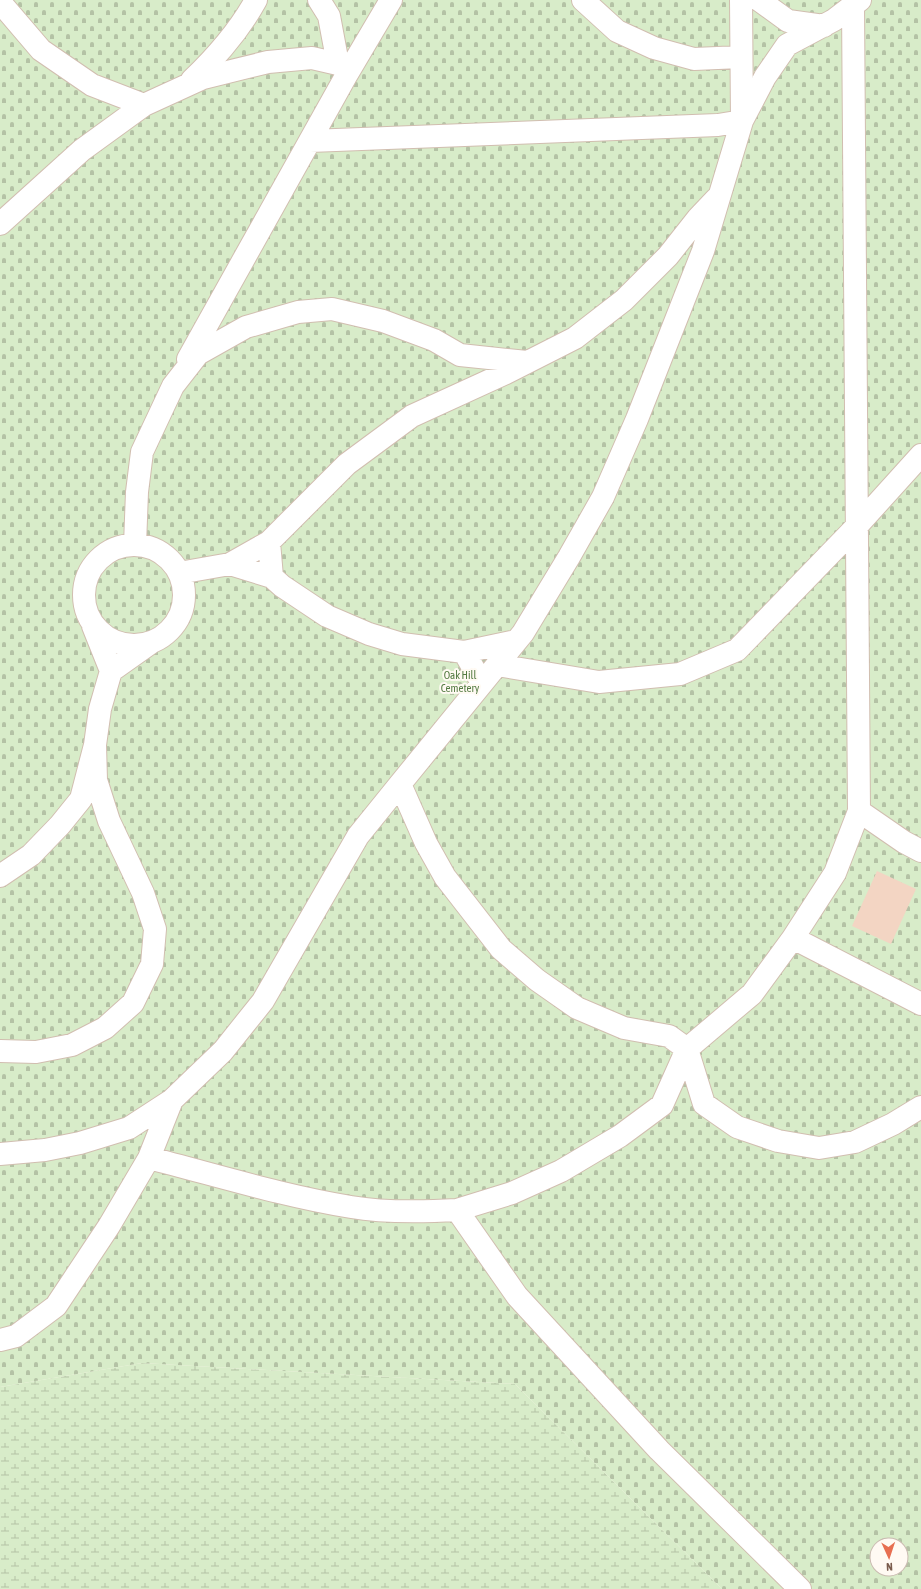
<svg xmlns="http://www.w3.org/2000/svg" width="921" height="1589" font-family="'Asap Condensed',sans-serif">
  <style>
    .wetland { fill: url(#wetland-marsh) }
    .cemetery { fill: url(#cemetery-stones); fill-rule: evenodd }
    .building { fill: #f3d5c3 }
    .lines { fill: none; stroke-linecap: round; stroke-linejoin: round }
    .minor-casing { stroke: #d1beb0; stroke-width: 24 }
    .minor { stroke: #fff; stroke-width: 22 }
    .labels { text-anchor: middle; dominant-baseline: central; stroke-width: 4; stroke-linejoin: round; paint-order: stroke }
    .park-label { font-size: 11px; fill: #537a41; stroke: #fffaf3 }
  </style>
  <defs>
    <pattern id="wetland-marsh" width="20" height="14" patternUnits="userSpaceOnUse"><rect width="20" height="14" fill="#d8ecc9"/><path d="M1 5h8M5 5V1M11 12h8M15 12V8" fill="none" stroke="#b4c2a5"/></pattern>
    <pattern id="cemetery-stones" width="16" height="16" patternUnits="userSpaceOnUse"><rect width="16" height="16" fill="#d8ecc9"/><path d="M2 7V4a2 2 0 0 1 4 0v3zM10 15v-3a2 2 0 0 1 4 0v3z" fill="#b4c2a5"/></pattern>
  </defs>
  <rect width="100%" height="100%" fill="#fdf6ec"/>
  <path class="wetland" d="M142,1363L515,1384L722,1589H0V1387Z"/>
  <path class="cemetery" d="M0,0H921V1589H722L515,1384L142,1363L0,1387ZM877,1545H901V1569H877Z"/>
  <path class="building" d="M877,871L916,889L891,944L852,926Z"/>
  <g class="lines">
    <defs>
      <path id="minor" d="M319,0L329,16L338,64L349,70
        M583,0L617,31L654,48L694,59L741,57
        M759,0L788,21L824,26
        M0,2L41,50L92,85L144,105
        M853,6L859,811
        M192,80C217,56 239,31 256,0
        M310,141L718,125L742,121L741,0
        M0,224L82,150L144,105L203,78L268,62L312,58L338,64
        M188,359L346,76L391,0
        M269,542L347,464L412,416L506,373L575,338L624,300L668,256L698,218L716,199
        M84 595a50 50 0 1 1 100 0a50 50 0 1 1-100 0Z
        M135,545L137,492L142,452L173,386L198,354L246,327L298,312L332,309L383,321L434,340L460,355L527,362
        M230,564L269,542L272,577
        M179,573L230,564L272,577L282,586L327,616L369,634L402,644L464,652
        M93,626L111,671L152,642
        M497,665L599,682L680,674L737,650L857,526L921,455
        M482,683L464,652L516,641
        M921,851L904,842L859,811L835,873L793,938L921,1004
        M0,876L31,855L60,825L81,799L95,745L100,709L111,671
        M793,938L752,994L687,1049L669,1036L624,1028L577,1008L537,980L501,949L445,877L426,843L400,784L523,633L569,557L603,497L637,419L703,251L742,121L765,77L787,45L834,20L860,0
        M0,1051L36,1052L72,1045L105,1028L133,1003L152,964L155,929L143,893L109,821L96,780L95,745
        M172,1100L223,1051L263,1001L358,836L400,784
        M0,1154L45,1150L80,1143L129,1128L172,1100L149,1158
        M457,1210L512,1193L561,1171L620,1136L662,1105L687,1049L704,1104L737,1127L778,1141L819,1148L855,1142L893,1124L921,1107
        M0,1340L16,1336L56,1306L109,1226L149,1158C216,1175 283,1196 351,1207C386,1213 422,1212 457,1210L517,1296L659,1450L800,1589"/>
    </defs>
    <use href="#minor" class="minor-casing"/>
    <use href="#minor" class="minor"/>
  </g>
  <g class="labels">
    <g class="park-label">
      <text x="460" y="675">Oak Hill<tspan x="460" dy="13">Cemetery</tspan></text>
    </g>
  </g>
  <g transform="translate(889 1557) rotate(177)"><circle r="19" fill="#fffaf3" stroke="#cabbb1"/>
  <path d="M0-3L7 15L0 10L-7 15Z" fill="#e76f51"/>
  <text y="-6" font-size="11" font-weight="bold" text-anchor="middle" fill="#7a5c4d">N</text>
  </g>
</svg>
